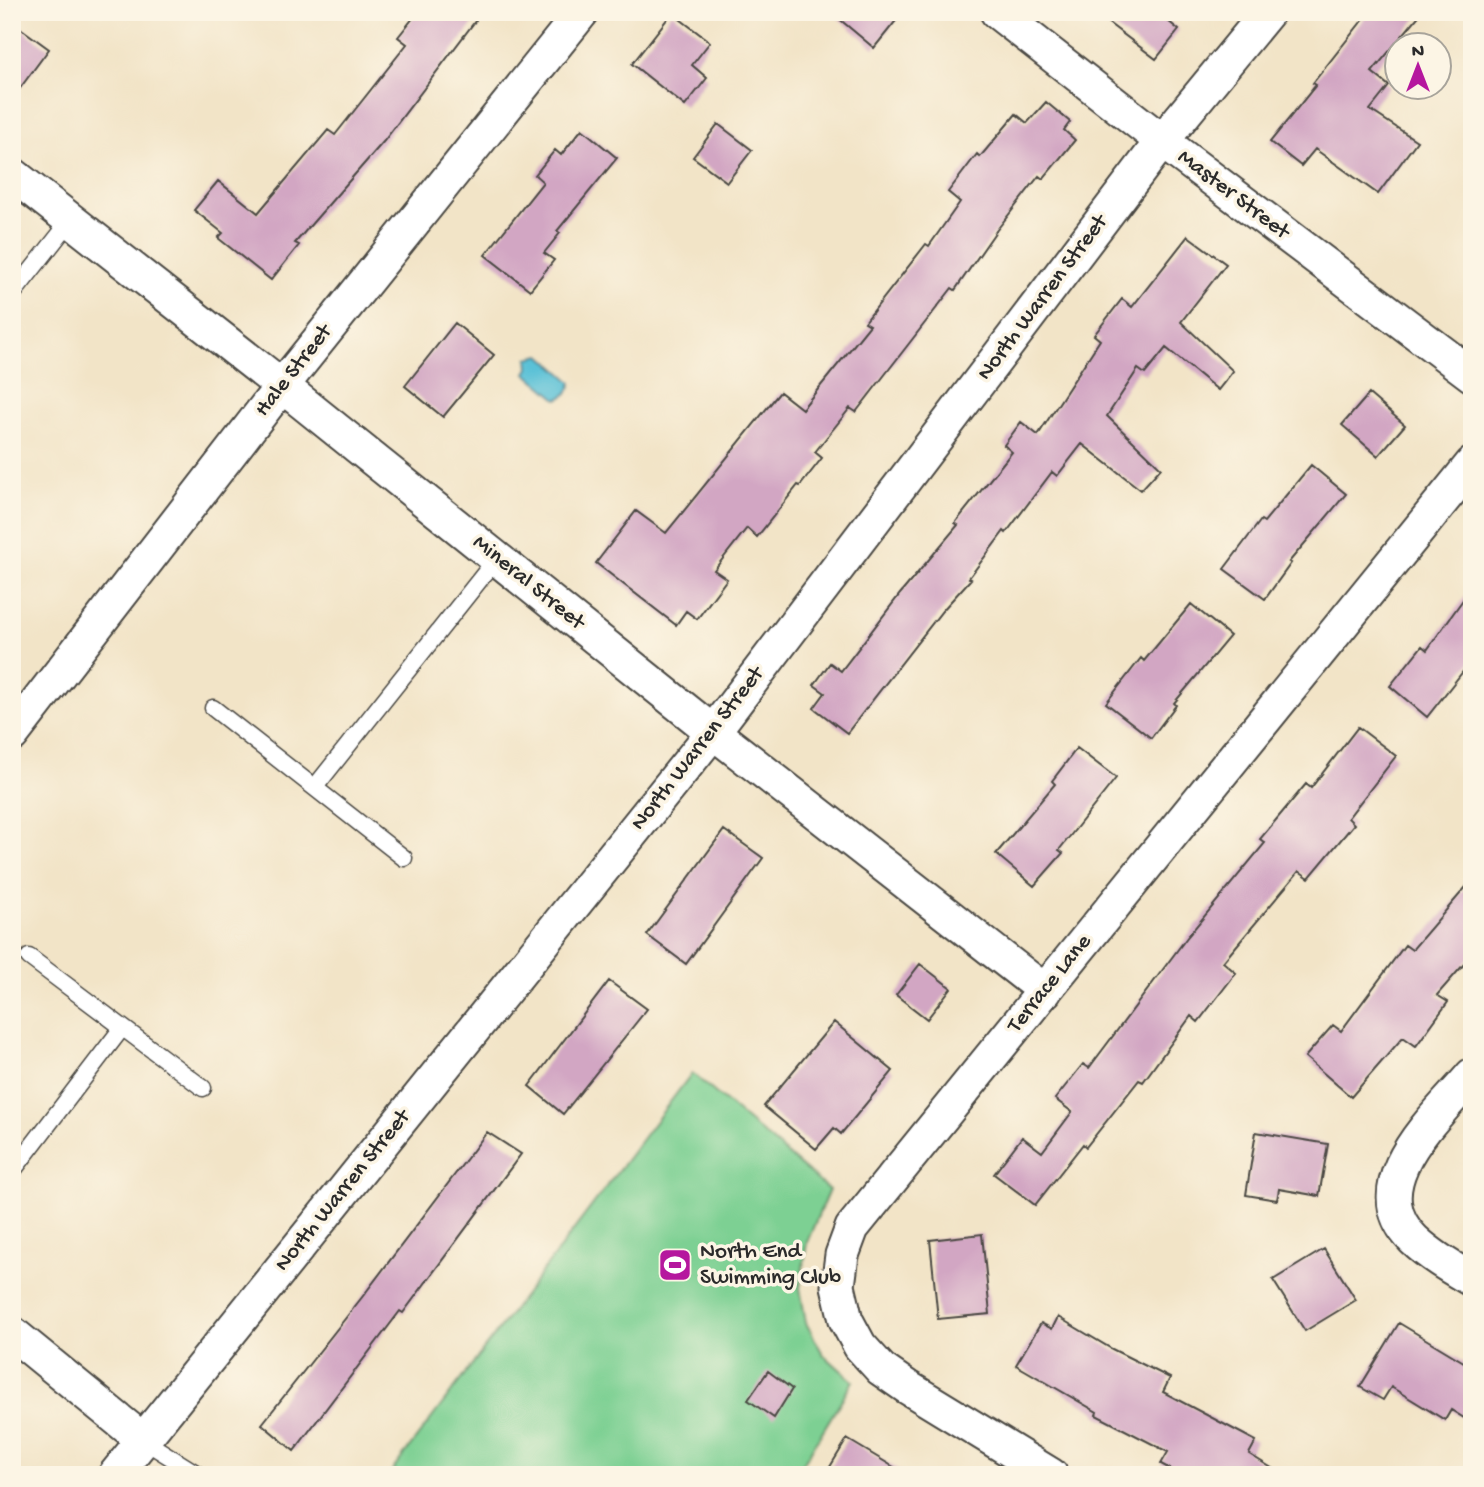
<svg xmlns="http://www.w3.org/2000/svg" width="1484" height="1487" font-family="'Gochi Hand',sans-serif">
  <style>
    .green { fill: #7dd093; stroke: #547e5f; stroke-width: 2 }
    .water { fill: #5ac1d7; stroke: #427681; stroke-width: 2 }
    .building { fill: #d2a6c3 }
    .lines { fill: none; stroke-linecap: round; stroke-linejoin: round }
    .service-casing { stroke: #494742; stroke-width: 19 }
    .minor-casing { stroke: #494742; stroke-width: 37 }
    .service { stroke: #fff; stroke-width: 16 }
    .minor { stroke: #fff; stroke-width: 33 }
    .labels { text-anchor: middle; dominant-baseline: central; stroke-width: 7; stroke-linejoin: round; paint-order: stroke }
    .street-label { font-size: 23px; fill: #2b2b2b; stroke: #fcf5e5 }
    .poi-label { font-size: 23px; fill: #2b2b2b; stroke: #fcf5e5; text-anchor: start }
  </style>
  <rect width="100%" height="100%" fill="#fcf5e5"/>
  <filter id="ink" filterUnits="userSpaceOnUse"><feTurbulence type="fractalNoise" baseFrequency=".0143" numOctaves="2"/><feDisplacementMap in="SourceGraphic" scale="14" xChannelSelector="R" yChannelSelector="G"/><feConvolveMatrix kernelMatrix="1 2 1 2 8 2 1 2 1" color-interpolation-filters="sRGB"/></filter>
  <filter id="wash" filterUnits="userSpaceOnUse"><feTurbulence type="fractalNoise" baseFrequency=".00686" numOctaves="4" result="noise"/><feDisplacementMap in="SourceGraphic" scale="28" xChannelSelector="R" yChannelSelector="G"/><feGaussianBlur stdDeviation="1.57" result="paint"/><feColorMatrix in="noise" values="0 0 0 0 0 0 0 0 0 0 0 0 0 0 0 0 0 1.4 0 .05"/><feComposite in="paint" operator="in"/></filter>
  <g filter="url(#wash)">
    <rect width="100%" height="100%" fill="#f2e4c7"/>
    <path class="green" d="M692,1073L829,1190L807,1242L800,1288L806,1323L823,1354L853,1381L796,1475H389Z"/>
    <path class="water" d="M541,355L572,382C570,390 565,397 557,399L526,373L529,368L528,358Z"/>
    <g id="blocks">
      <path class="building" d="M418,12H482L384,141L295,243L299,245L271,280L218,238L223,233L194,210L218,181L258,213L328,130L335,135L407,44L398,37Z
        M831,12H903L874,48Z
        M1094,12H1157L1179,30L1156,59Z
        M1369,12H1422L1372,72L1389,86L1370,110L1417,141L1378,194L1315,149L1301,166L1270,142L1316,85L1313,83Z
        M672,13L710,42L692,65L707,78L685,106L632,64Z
        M12,22L49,49L12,99Z
        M1046,102L1070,122L1064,130L1075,140L1043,179L1039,176L996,231L955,290L952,288L856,412L850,408L815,452L822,458L800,486L798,485L757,537L747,528L714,570L727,579L697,619L686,611L676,625L596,563L636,511L666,533L780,392L802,409L870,325L865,322L926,244L929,246L960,202L948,192L977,154L980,157L1016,114L1027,123Z
        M718,124L752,150L727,182L693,157Z
        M582,129L617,158L557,231L560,233L544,253L554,260L530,290L485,255L543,182L535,175L555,150L561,155Z
        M1188,236L1226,264L1181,322L1233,371L1218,390L1166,348L1145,374L1138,369L1107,416L1161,468L1141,490L1082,444L1057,476L1052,472L1006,533L1004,531L969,578L971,579L942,611L847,733L814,708L825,693L814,685L830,663L841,671L900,594L958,525L955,523L1012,452L1004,445L1021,422L1038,435L1100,340L1094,335L1122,299L1132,307Z
        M455,323L494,355L443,417L405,386Z
        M1369,394L1405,425L1378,456L1342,425Z
        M1311,465L1346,494L1289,562L1291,563L1265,599L1224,569L1261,520L1264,522Z
        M1472,587V660L1427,717L1390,686L1422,646L1427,650Z
        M1191,604L1230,636L1174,703L1176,705L1151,738L1106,703L1141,658L1144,661Z
        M1358,727L1396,756L1348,818L1354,824L1309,878L1299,871L1223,962L1236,973L1198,1022L1191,1016L1143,1082L1139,1080L1086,1147L1083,1144L1035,1205L994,1174L1022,1137L1042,1152L1072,1112L1055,1099L1083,1064L1089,1068L1188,936L1265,843L1260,839L1306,784L1311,788Z
        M1077,748L1116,778L1059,850L1063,853L1034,886L996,854L1055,784L1052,781Z
        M724,830L763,858L686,964L647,935Z
        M1472,880V955L1437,995L1448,1002L1416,1046L1403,1037L1351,1097L1305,1057L1333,1025L1341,1031L1405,945L1412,950Z
        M920,964L951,988L927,1019L896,995Z
        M609,981L647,1009L563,1114L529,1086Z
        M834,1022L893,1071L841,1134L834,1128L816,1149L764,1106Z
        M487,1132L521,1154L403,1313L400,1311L294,1451L262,1424L363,1296Z
        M1256,1132L1328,1144L1319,1196L1279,1189L1277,1200L1246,1195Z
        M982,1234L990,1314L938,1319L930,1240Z
        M1324,1249L1356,1300L1305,1331L1273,1280Z
        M1058,1317L1112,1349L1170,1378L1163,1392L1256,1441L1249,1454L1283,1475H1181L1161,1464L1168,1452L1096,1415L1097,1412L1016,1365L1041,1323L1052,1329Z
        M1399,1323L1472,1367V1423L1451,1410L1445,1420L1391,1387L1383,1400L1360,1387Z
        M768,1371L792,1389L774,1418L748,1400Z
        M847,1439L907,1475H825Z"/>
    </g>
  </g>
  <g filter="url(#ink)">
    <use href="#blocks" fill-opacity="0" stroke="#494742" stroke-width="2"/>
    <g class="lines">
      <defs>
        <path id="service" d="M12,295L71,220
          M213,708L404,858
          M315,787L497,558
          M29,957L203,1088
          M12,1172L122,1028
          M143,1440L199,1475"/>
        <path id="minor" d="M997,12L1162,141L1472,375
          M12,174L282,386L713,732L1045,991
          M12,735L282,386L582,12
          M1472,1075C1438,1116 1357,1184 1414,1240C1431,1256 1452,1268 1472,1280
          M12,1333L143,1440
          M115,1475L713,732L1162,141L1268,12
          M1051,1475L907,1387L881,1369L860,1346L846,1320L838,1286L842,1255L852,1228L1472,464"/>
      </defs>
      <use href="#service" class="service-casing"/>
      <use href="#minor" class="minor-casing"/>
      <use href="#service" class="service"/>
      <use href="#minor" class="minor"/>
    </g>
  </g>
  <defs>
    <symbol id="stadium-square" viewBox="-11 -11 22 22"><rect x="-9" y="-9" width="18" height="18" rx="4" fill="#b5179e" stroke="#fcf5e5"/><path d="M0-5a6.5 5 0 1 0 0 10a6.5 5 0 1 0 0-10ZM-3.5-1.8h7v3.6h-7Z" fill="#fff"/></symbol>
  </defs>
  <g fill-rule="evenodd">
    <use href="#stadium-square" x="656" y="1246" width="38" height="38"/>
  </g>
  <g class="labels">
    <g class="street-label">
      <text transform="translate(1233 195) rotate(37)">Master Street</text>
      <text transform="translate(1043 298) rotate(-53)">North Warren Street</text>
      <text transform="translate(294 371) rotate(-52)">Hale Street</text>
      <text transform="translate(528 583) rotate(39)">Mineral Street</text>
      <text transform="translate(698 749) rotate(-52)">North Warren Street</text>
      <text transform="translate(1050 984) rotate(-51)">Terrace Lane</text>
      <text transform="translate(343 1191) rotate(-51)">North Warren Street</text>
    </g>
    <g class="poi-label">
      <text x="700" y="1252">North End<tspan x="700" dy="26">Swimming Club</tspan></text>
    </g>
  </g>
  <rect width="1484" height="1487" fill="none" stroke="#fcf5e5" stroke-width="42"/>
  <g transform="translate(1418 66)"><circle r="33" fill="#fcf5e5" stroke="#a8a49b" stroke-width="2"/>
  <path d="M0-5L12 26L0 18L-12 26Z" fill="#b5179e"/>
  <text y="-10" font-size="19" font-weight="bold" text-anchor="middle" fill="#2b2b2b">N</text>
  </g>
</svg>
